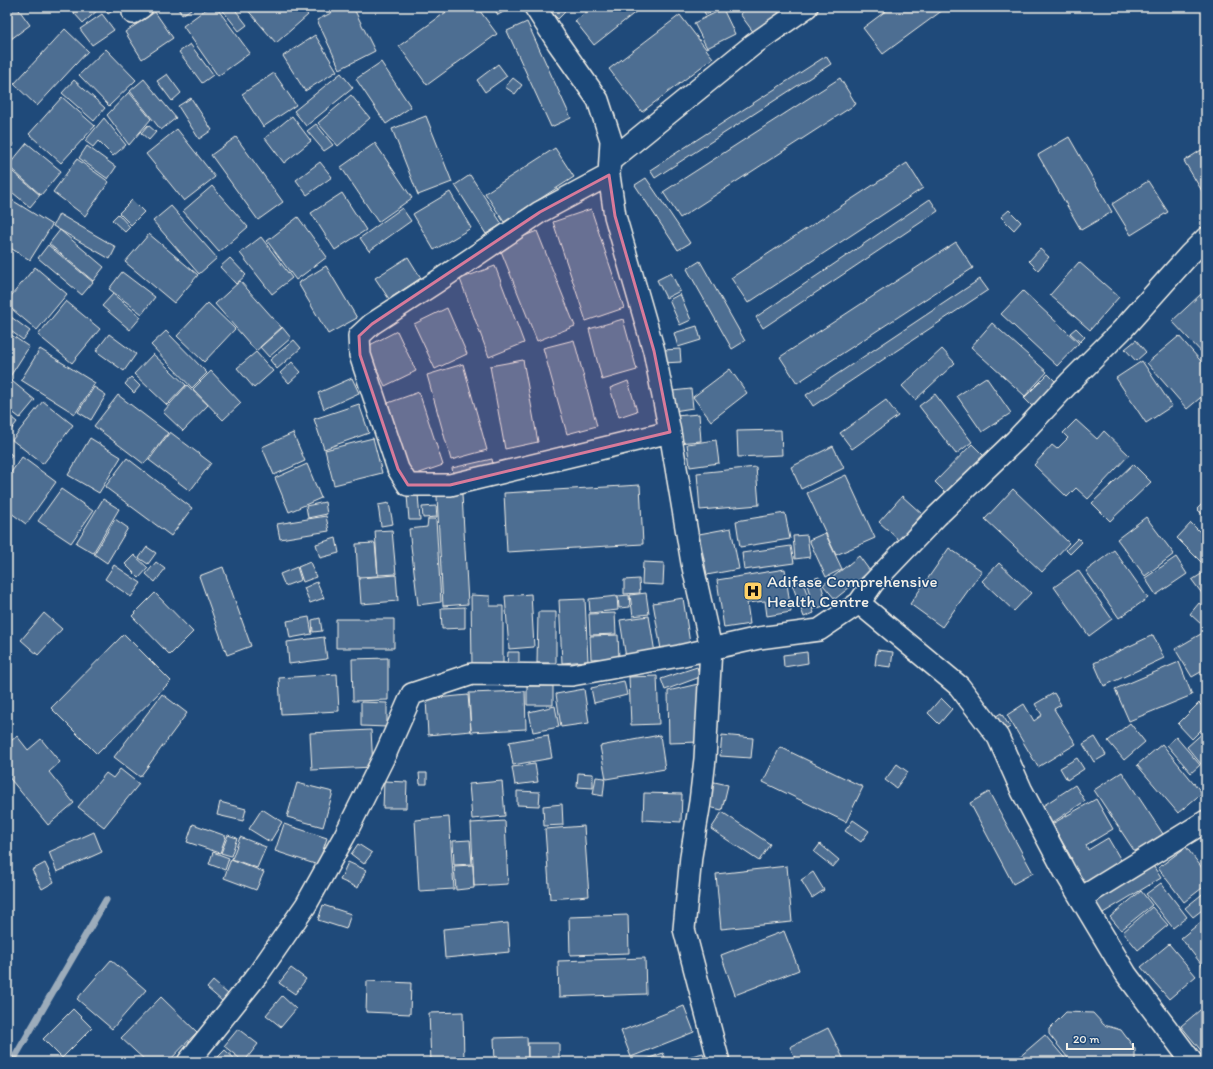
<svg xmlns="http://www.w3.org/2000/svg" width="1213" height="1069" font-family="Itim,sans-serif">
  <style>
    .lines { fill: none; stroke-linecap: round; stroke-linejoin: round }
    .stream { stroke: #9cacbb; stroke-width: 7 }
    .building { fill: #4d6e92; stroke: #f4f1e8 }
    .minor-casing { stroke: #f4f1e8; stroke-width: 24 }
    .minor { stroke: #1f4a7a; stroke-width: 21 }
    .marked { fill: #d87a9a; fill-opacity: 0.2; stroke: #d87a9a; stroke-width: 3; stroke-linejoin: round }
    .labels { text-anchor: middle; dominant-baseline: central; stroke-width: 3; stroke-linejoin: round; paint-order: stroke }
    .poi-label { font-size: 17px; fill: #f4f1e8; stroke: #1f4a7a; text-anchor: start }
  </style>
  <rect width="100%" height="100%" fill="#1f4a7a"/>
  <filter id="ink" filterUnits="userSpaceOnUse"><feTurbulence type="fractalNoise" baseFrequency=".025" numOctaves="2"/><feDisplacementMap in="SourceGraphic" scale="8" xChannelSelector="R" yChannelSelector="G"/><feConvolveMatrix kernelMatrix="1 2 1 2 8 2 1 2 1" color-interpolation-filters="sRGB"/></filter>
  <g filter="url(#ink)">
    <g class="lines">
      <path class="stream" d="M12,1062L106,900"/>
    </g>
    <path class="building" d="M7,7H17L30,25L7,42Z
      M68,7H78L71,12Z
      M81,7H95L98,10L83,23L74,13Z
      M104,7H119L108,14Z
      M177,7H194L182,15Z
      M209,7H216L250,53L218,76L183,26Z
      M220,7H233L247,25L239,31Z
      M245,7H301L308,15L276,43Z
      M343,7H353L375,51L340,69L317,20Z
      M453,7H477L497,34L427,85L399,46Z
      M493,7H512L498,15Z
      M552,7H560L565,12L558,19L549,10Z
      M593,7H642L594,45L575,21Z
      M701,7H718L706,15Z
      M749,7H774L779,13L754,33L740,14Z
      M891,7H947L883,54L863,28Z
      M723,9L735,34L707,48L694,23Z
      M155,12L173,38L142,59L125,32Z
      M102,14L114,30L92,45L80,29Z
      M680,15L713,58L642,112L609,69Z
      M527,22L571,118L551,127L507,31Z
      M65,29L88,51L37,106L14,84Z
      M315,35L337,71L305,91L283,56Z
      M190,44L213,75L202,83L179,52Z
      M106,49L136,80L109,106L79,75Z
      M826,56L831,64L655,178L650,170Z
      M381,62L411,107L386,124L356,79Z
      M498,64L507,76L485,92L477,80Z
      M274,73L296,105L263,127L242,94Z
      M341,73L353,88L306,126L294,111Z
      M167,74L181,93L172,101L157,81Z
      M513,78L522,85L515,94L505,87Z
      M840,78L856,104L680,218L663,192Z
      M144,79L176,118L161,130L130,91Z
      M74,80L105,108L94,121L62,93Z
      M129,92L151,119L129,145L107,115Z
      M351,95L370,118L338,146L318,123Z
      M62,97L95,126L61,163L29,134Z
      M191,98L212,130L199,139L178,106Z
      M292,116L311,141L284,163L265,138Z
      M426,116L452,182L418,195L392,129Z
      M104,118L126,145L113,156L98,141L93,147L85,141Z
      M316,124L333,145L324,151L307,131Z
      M148,125L156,132L149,140L141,133Z
      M177,129L215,177L184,201L146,154Z
      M236,137L283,202L258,220L211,155Z
      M1069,137L1112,212L1081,230L1038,155Z
      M7,139L13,144L7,152Z
      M27,143L61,171L41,195L8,166Z
      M375,143L412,198L378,222L341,167Z
      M87,146L116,167L108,179L79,158Z
      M1206,147V195L1205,196L1184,161Z
      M555,148L574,177L504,222L485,193Z
      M77,159L109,182L85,216L53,192Z
      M320,162L332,177L307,195L296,180Z
      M907,163L923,188L748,303L731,278Z
      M7,167L40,195L30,207L7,188Z
      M470,175L502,224L486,234L455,185Z
      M646,178L690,243L678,250L635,185Z
      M1148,181L1168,212L1131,235L1112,204Z
      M212,186L248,227L219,252L183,211Z
      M450,192L471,228L434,250L413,214Z
      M342,193L366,230L335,250L311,213Z
      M7,197L52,225L30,260L7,246Z
      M930,199L938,211L763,328L756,317Z
      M132,200L144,212L131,225L119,213Z
      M171,206L217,258L199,274L153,221Z
      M402,208L411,221L369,251L360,238Z
      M591,209L624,308L586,321L553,222Z
      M1009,210L1021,222L1014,230L1001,217Z
      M59,214L116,247L110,259L53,226Z
      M118,214L130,227L125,232L112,220Z
      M298,217L327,257L296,280L267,241Z
      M60,230L104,267L93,281L49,244Z
      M537,231L575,326L537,341L499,246Z
      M149,234L198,275L174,303L125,262Z
      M261,237L292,278L272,294L240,253Z
      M956,242L973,268L797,383L780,357Z
      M48,245L93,282L82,295L38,258Z
      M1040,249L1049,257L1038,270L1029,261Z
      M408,257L421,278L389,299L375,278Z
      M230,258L246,275L236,284L220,267Z
      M700,261L745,341L732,349L687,269Z
      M1079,262L1119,297L1090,330L1050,295Z
      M326,266L357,318L328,334L298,283Z
      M495,266L524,343L489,357L460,279Z
      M35,267L67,294L37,330L7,305V301Z
      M122,272L155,297L142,314L109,289Z
      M671,273L680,291L666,298L657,280Z
      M980,279L988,290L813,406L806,395Z
      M240,281L282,328L256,351L215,304Z
      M1023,291L1079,343L1057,366L1001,314Z
      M113,294L141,317L130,330L102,306Z
      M680,294L691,320L680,325L669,300Z
      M1201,294L1206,299V357L1172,321Z
      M66,301L100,329L72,363L38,335Z
      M208,303L235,329L204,362L177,336Z
      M447,308L467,354L435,369L414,324Z
      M7,314L30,331L23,340L7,328Z
      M623,319L637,370L602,380L589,329Z
      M992,323L1047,372L1025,396L971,347Z
      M697,326L701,340L678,347L674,333Z
      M282,327L291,338L269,357L260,347Z
      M1076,328L1085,337L1080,342L1070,333Z
      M166,331L207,373L192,388L151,345Z
      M397,331L416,371L385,386L366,347Z
      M7,332L29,347L9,378L7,377Z
      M109,334L136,354L124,371L96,351Z
      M1179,336L1206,367V393L1187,409L1147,363Z
      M294,340L301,348L277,369L270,360Z
      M574,340L597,426L567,434L543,348Z
      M1136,340L1146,352L1136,361L1125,349Z
      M40,349L95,383L75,414L21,380Z
      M680,349L681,362L663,363V350Z
      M942,349L955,363L915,400L902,386Z
      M256,352L273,371L254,388L237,368Z
      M153,354L186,385L167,405L134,374Z
      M523,360L538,442L505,449L490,366Z
      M1142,361L1172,406L1146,423L1116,378Z
      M292,362L301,372L289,383L280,373Z
      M463,364L487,450L451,460L427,375Z
      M730,369L747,393L711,421L693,397Z
      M211,371L241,403L223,420L193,389Z
      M1048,374L1057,383L1033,407L1024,398Z
      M7,377L35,400L20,418L7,408Z
      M131,377L140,386L134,393L125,384Z
      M986,377L1011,413L982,432L957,396Z
      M352,378L359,393L324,409L318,393Z
      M628,381L637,411L619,417L610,388Z
      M187,385L208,405L183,431L163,412Z
      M94,387L106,395L91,420L78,412Z
      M691,389L693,408L674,411L672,391Z
      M419,392L443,465L411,476L388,403Z
      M935,394L972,442L956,454L919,406Z
      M118,395L168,433L144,464L94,426Z
      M886,400L898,416L852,449L840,433Z
      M43,401L73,425L43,464L12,440Z
      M359,404L369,433L324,449L314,419Z
      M7,414L17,422L7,435Z
      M699,414L701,441L677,443L675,416Z
      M1076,420L1097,439L1104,431L1129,455L1088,499L1076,488L1067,497L1034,465L1052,445L1057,449L1068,438L1063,433Z
      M781,430L782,455L738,457L737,431Z
      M170,432L211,463L190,491L149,460Z
      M293,433L305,461L274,475L262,447Z
      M90,438L121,457L99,493L68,475Z
      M373,438L382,473L334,485L325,450Z
      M716,440L719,463L690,467L687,444Z
      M972,444L985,457L948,495L935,482Z
      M833,446L844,468L801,489L791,467Z
      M7,451L12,455L7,462Z
      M22,457L56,482L26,524L7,510V478Z
      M127,458L192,508L171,536L105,487Z
      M492,459L494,469L454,478L452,468Z
      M307,464L321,498L289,512L275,478Z
      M1133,464L1151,482L1110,521L1092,503Z
      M756,467L759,505L700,510L697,473Z
      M846,475L875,538L836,555L807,493Z
      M640,485L643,544L507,552L504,493Z
      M61,489L93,511L71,543L38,521Z
      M1013,489L1069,543L1042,572L985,519Z
      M418,494L420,520H409L407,495Z
      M462,494L468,604L443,606L437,496Z
      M902,496L922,514L899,540L879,522Z
      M103,499L119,509L93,553L76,543Z
      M1206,500V518L1197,509Z
      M325,502L327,514L308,518L306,506Z
      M389,503L393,524L381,526L378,505Z
      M436,506L437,517L423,518L422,507Z
      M785,513L790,539L740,547L736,521Z
      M326,516L329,531L280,539L277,524Z
      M1146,517L1174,554L1145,576L1117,539Z
      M115,519L128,528L107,563L94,554Z
      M428,519H436L441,602L418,605L409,529L427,527Z
      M1191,523L1206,538L1205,566L1177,538Z
      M731,528L739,569L707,575L699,534Z
      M392,530L396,574L378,575L375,531Z
      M825,533L842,569L826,577L809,540Z
      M807,535L810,557L795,559L793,536Z
      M336,538L339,553L320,558L316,544Z
      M1078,538L1082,542L1070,554L1066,550Z
      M375,543L378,576L358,577L356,544Z
      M791,546L794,563L744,570L742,553Z
      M147,547L156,553L148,564L139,558Z
      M949,548L982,571L942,627L910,604Z
      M1114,550L1148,598L1119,618L1086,571Z
      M134,555L148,568L139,578L125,564Z
      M859,556L870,571L835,599L823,585Z
      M1176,557L1187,574L1156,595L1145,578Z
      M156,562L165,569L155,582L146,574Z
      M310,562L316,577L303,582L298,567Z
      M643,562L664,563L663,585L642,584Z
      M999,563L1031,593L1014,611L982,581Z
      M114,565L141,583L131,597L105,579Z
      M223,567L251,646L227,655L199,576Z
      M297,567L301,580L285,586L280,574Z
      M785,569L791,612L767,616L765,601L747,603L750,624L724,628L717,580Z
      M1078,570L1112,619L1089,636L1054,587Z
      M1206,571V599L1192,580Z
      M396,575L398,601L361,604L359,578Z
      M819,577L827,605L814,609L806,581Z
      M639,579L640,593L624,594V580Z
      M802,580L814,613L804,617L792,584Z
      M317,582L324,598L310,603L304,588Z
      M155,593L193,632L170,655L132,616Z
      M646,593L649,614L633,616L630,595Z
      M531,594L534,647L509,649L505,596Z
      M471,595L490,596V606H503V666H472Z
      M629,595L630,607L619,608L618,596Z
      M617,596L618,610L590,613L589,599Z
      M683,598L691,650L662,655L653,603Z
      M585,599L588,661L562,663L559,600Z
      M1199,603L1206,609V621L1202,625L1190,614Z
      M465,607V628L442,629L441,608Z
      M538,612H556V663H537Z
      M44,613L62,629L38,655L21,640Z
      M615,613L616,634L590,635L589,614Z
      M649,616L655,653L626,658L620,620Z
      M309,617L312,634L290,638L287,621Z
      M320,618L322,631L313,632L312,620Z
      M336,619H394V648H336Z
      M1206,631V669L1192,677L1175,649Z
      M124,634L171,681L97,754L51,708Z
      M618,635L619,658L591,659L590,636Z
      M1153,635L1164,658L1104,686L1094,663Z
      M324,637L327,659L289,664L287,642Z
      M877,650L893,652L891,667L875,665Z
      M508,652H519V666L507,665Z
      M807,652L808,663L784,667L783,655Z
      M388,658V700L353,701L352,659Z
      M1179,662L1192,695L1129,721L1115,689Z
      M697,667L700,677L665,690L661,679Z
      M1206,672V683L1201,675Z
      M337,674L339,711L281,714L279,678Z
      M657,676L659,724L631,725L629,677Z
      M624,681L627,695L594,703L591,688Z
      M698,684L700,742L669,743L668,691Z
      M527,686H553V705H527Z
      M584,689L589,723L561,727L556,694Z
      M525,691L526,729L471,732L469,693Z
      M1054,693L1061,705L1054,709L1076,744L1038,767L1007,715L1024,704L1034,721L1042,715L1035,704Z
      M162,694L187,713L140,777L114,757Z
      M468,695L471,731L428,735L426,699Z
      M941,698L952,709L939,724L928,713Z
      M361,702L387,703V727L361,726Z
      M1199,703L1206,710V725L1192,739L1178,724Z
      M555,706L559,727L533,732L529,712Z
      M1001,713L1010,727L999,734L990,720Z
      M1130,723L1145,742L1124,760L1108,741Z
      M371,730L373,767L312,770L310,733Z
      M1206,730V770L1187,747Z
      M548,735L552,758L513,765L509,742Z
      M660,735L665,769L606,779L600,746Z
      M722,735L753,738L751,758L720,756Z
      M17,736L28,750L41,739L60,762L49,772L74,803L48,825L7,775V744Z
      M1095,737L1106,755L1094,762L1083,744Z
      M1176,737L1200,765L1191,773L1167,745Z
      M1162,744L1202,793L1178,813L1137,765Z
      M780,747L863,787L846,822L763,782Z
      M1077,758L1084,769L1067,780L1060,768Z
      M535,764L538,782L515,785L512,767Z
      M897,764L908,772L896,788L885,780Z
      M120,769L139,784L104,827L78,807L106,773L113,778Z
      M1122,772L1163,834L1135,852L1094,790Z
      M419,773H427V784H420Z
      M578,773L593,774V788L577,787Z
      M596,777L605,778L603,796L593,794Z
      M384,781L407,782L406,808H383Z
      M502,781L505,816L472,819L469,784Z
      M710,781L728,785L722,810L704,806Z
      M297,783L333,792L323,827L287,817Z
      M1075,785L1085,801L1049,825L1038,809Z
      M517,791L540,792L539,806L517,805Z
      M989,792L1033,873L1013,884L970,803Z
      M644,793L682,794L681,822L643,820Z
      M1096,799L1113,829L1086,845L1088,850L1108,838L1125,867L1082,892L1065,863L1072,859L1052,824Z
      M220,802L246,809L243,821L217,815Z
      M562,804L563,825L544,826L543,806Z
      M262,809L282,822L270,842L249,829Z
      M722,812L770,844L759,861L711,829Z
      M449,817L454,889L419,891L415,820Z
      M853,820L869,831L861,842L845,831Z
      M505,821L508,884L474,886L471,823Z
      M193,824L226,836L220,853L187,842Z
      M284,824L327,838L318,865L275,851Z
      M584,826L589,896L550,899L545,829Z
      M94,832L102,852L57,872L49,852Z
      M228,835L237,838L231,856L221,853Z
      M240,837L266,847L257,868L232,859Z
      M1206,838V848L1201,841Z
      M470,840L472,864L454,865L453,841Z
      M358,844L372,853L364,864L351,854Z
      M820,844L839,860L833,867L814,852Z
      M1186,847L1206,873V885L1184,902L1158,868Z
      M213,852L229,858L225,870L209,864Z
      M231,859L264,872L256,890L224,878Z
      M348,862L366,870L358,888L340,880Z
      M45,863L54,882L42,889L32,870Z
      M1152,864L1161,878L1098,916L1090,902Z
      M473,865L474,888L456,890L454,866Z
      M787,866L792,922L721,929L716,874Z
      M813,872L824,890L812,898L801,880Z
      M1161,883L1187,917L1173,928L1146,894Z
      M1141,891L1152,905L1121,930L1110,917Z
      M1206,891V907L1193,917L1185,908Z
      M323,905L351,914L346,929L318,920Z
      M1152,907L1168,925L1138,950L1123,932Z
      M628,915L629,953L570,955L569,917Z
      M1206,918V968L1205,969L1181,938Z
      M508,923L510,952L445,958L443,929Z
      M784,931L799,970L735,995L721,955Z
      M1169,944L1196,976L1169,999L1141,967Z
      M645,958L646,994L559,997L558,961Z
      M111,960L146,990L112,1029L77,999Z
      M291,968L306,979L295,994L279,983Z
      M213,981L228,994L222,1001L207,988Z
      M367,981L411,983L410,1014L366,1012Z
      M282,996L296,1009L281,1027L266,1015Z
      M161,997L197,1032L168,1062H147L121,1038Z
      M1206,1005V1051L1203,1053L1181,1026Z
      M684,1006L694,1032L631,1057L621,1031Z
      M73,1009L92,1028L62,1058L43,1039Z
      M463,1012L464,1062H431L429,1013Z
      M1066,1012L1093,1013L1104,1025L1121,1030L1135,1049V1062H1071L1049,1034V1029Z
      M828,1028L845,1062H797L790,1047Z
      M238,1029L258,1044L244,1062L224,1046Z
      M1045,1035L1068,1062H1016L1017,1059Z
      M527,1037L528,1062H495L494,1038Z
      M528,1043H559V1062H528Z
      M225,1050L236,1060L234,1062H213Z
      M663,1053L667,1062H639Z
      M703,1053L706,1062H685L684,1058Z"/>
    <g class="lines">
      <defs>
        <path id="minor" d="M535,7L558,43L598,100L611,140L609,175L615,216L654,351L670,432L692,563L711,648L705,759L700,802L691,856L684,929L719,1062
          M133,13L142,7
          M610,161L754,44L807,7
          M609,175L540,212L435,283L372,324L359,336L360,355L398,469L408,485H450L670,432
          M859,603L959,686L998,737L1022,791L1065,872L1126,974L1192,1062
          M1081,898L1206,821
          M188,1062L259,973L306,905L345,835L386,753L412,694L472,674L572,675L679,656L759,638L819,630L859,603L873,583L937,516L1016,440L1070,382L1122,330L1189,255L1206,238"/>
      </defs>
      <use href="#minor" class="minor-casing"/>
      <use href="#minor" class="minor"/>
    </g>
  </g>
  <path class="marked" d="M609,175L615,216L654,351L670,432L450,485H408L398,469L360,355L359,336L372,324L540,212Z"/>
  <defs>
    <symbol id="hospital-square" viewBox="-11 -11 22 22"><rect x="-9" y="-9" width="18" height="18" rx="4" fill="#ffd166" stroke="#1f4a7a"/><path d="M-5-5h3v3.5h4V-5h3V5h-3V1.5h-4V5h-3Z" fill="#111"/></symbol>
  </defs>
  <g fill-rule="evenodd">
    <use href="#hospital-square" x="742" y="580" width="22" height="22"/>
  </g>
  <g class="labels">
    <g class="poi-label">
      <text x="767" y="581">Adifase Comprehensive<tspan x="767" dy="20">Health Centre</tspan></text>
    </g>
  </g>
  <rect width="1213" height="1069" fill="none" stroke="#1f4a7a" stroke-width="24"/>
  <rect x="12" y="12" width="1189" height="1045" fill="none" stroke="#f4f1e8" stroke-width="1.5" filter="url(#ink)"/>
  <path d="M1067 1043v6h66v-6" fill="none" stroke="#f4f1e8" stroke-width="2"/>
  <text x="1073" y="1043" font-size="12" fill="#f4f1e8" stroke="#1f4a7a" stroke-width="3" paint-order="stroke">20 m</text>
</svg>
